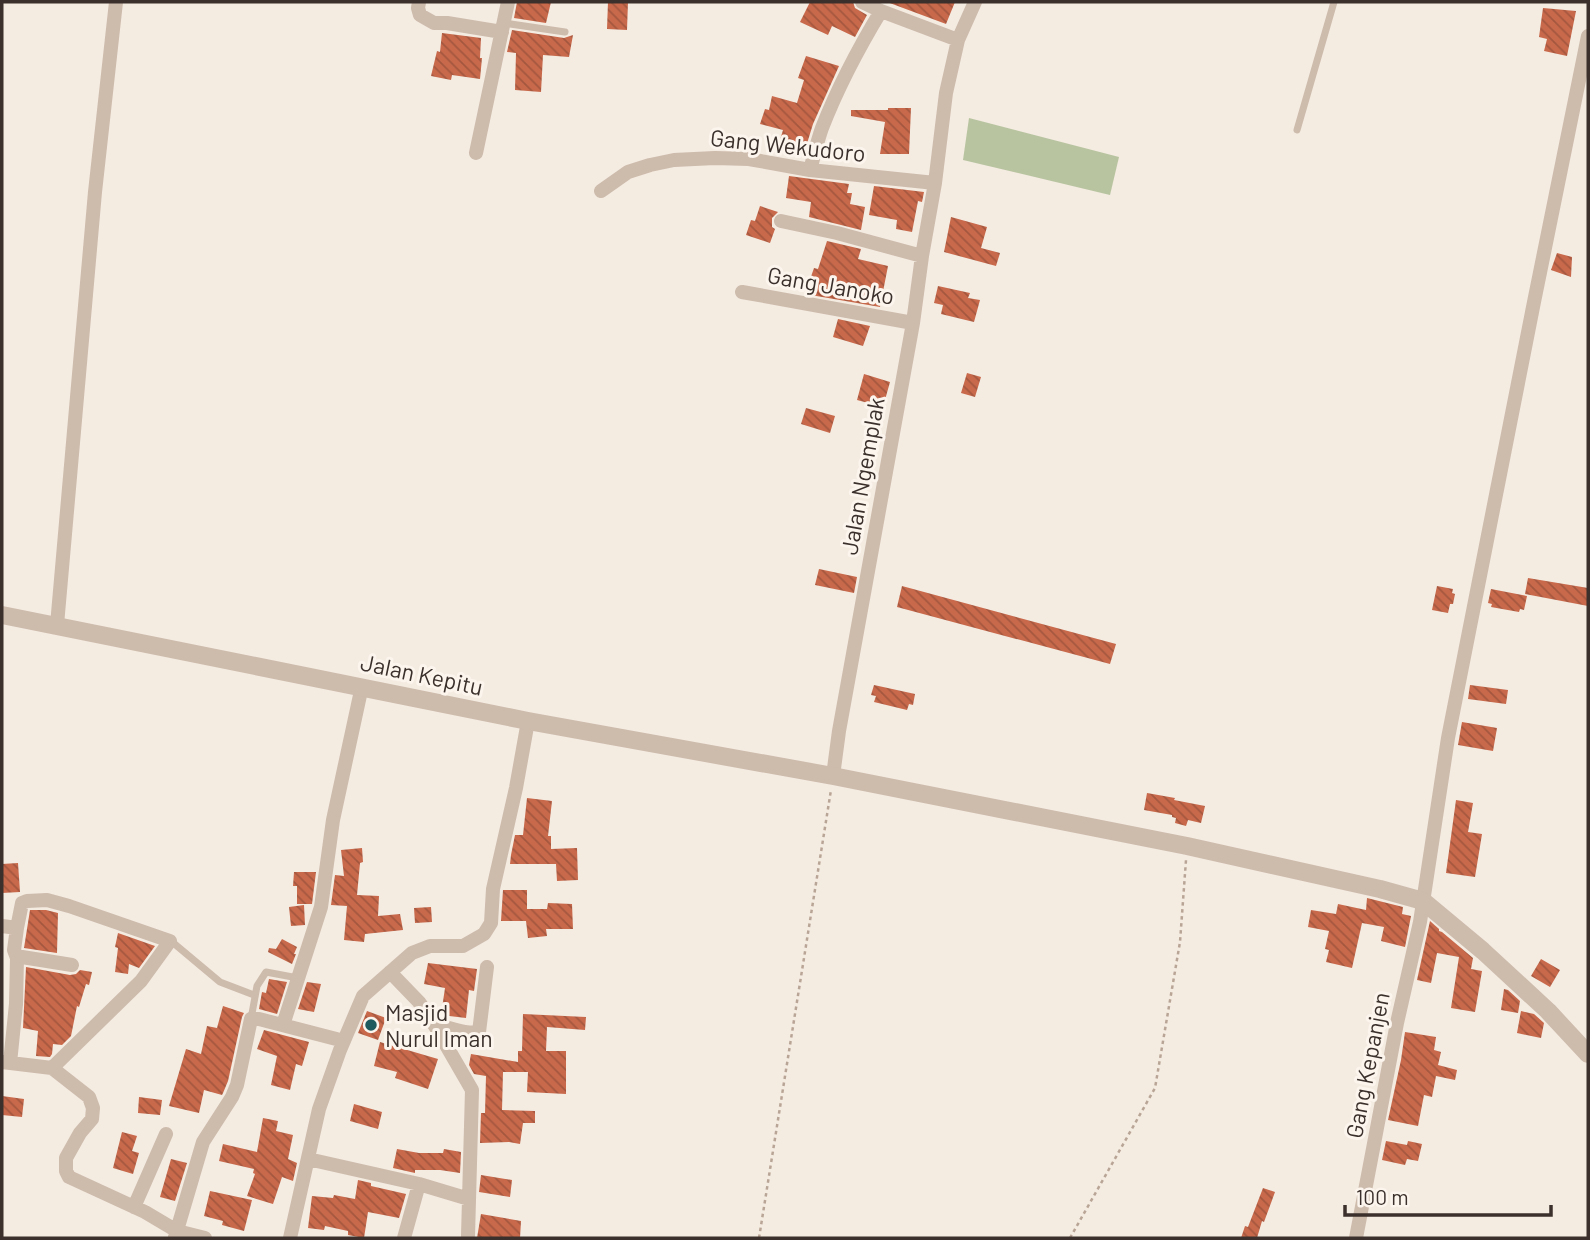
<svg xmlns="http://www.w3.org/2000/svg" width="1590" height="1240" font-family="Barlow,sans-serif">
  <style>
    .grass { fill: #b8c4a0 }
    .building { fill: url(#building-back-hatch) }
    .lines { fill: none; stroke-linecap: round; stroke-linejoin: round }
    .path { stroke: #b9a596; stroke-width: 2.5; stroke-dasharray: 3.5 3.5; stroke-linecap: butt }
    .service { stroke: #cdbbac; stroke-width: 7 }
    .minor { stroke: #cdbbac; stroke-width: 14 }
    .tertiary { stroke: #cdbbac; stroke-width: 18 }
    .poi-dot { fill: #1f5a5e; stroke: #fbf5ee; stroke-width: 2.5 }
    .labels { text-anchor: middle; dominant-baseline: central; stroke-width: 6; stroke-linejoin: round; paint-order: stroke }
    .street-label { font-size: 23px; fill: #3b302b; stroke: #fbf5ee }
    .poi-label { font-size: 23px; fill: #3b302b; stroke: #fbf5ee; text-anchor: start }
  </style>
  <defs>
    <pattern id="building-back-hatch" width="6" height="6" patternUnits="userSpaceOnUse" patternTransform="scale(1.75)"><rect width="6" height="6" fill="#c8694b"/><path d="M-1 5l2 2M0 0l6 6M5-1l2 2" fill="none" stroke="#a4573f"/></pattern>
  </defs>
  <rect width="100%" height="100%" fill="#f4ebe1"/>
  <path class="grass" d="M969,118L1119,157L1110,195L963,160Z"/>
  <path class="building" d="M517,2H551L546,23L514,18Z
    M608,2H628L627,30L607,29Z
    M810,2H853L855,8L867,15L855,37L832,26L828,35L800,22Z
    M887,2H955L946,24Z
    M1543,8L1576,11L1567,56L1544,51L1547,39L1539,37Z
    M512,30L564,38L573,35L569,57L543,55L541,92L515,90L516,53L507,52Z
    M442,33L481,38L480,58H482L480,79L452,75L451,80L431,76L437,51L440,52Z
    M806,56L839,66L813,124L805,150L779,143L783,130L760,124L765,109L769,110L772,96L797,103L804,80L798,78Z
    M888,108H911L909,154H880L885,122L851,116V110H888Z
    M789,176L849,184L847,193H852L850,204L865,207L861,230L809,217L811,202L786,198Z
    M874,186L924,192L922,202L918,201L912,232L896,229L897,220L869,215Z
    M760,206L778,212L772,218V227L775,229L770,243L746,235L751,220L755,221Z
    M951,217L987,227L981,248L1000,253L996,266L944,252Z
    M827,241L861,249L858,259L888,266L880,307L805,294L814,268L818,269Z
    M1557,253L1572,257L1571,277L1551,270Z
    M938,286L970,293L968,298L980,300L974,322L941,314L943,305L934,303Z
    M838,319L870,326L863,346L833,337Z
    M967,373L981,377L975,397L961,393Z
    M864,374L890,382L883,407L857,400Z
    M806,408L835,416L830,433L801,424Z
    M819,569L857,577L854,593L815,585Z
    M1528,578L1588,588V606L1525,594Z
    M902,586L1116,644L1110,664L897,607Z
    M1437,586L1453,589L1452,593L1455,594L1453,604H1450L1448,613L1432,610Z
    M1491,589L1527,596L1524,610L1520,609L1519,612L1491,607L1492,604L1488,603Z
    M874,685L915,694L913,705L909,704L907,710L874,702L876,696L871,695Z
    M1470,685L1508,690L1506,704L1468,699Z
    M1462,722L1497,728L1493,751L1458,745Z
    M1147,793L1175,798L1174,800L1205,806L1201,823L1188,820L1186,826L1175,823L1176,818L1172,817V815L1144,810Z
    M527,798L552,801L548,836H551V849L577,848L578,880L557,881L556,864H510L511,855L515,835H523Z
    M1456,800L1473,803L1468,832L1482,834L1475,877L1446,873Z
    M362,848L363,862L360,863L357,895L379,896L378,916L400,914L403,930L365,934L364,942L344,940L347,906L331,905L335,875L344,876L341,850Z
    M18,863L20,892L2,893V864Z
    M294,872H316L312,904H297V886H293Z
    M503,890H527V909H547L548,903L572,904L573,929H546L547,936L528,938L526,921H501Z
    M1367,898L1403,907L1402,914L1411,916L1405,947L1381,941L1384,927L1362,923L1352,968L1326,962L1329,950L1325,949L1329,931L1308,927L1311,910L1336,914L1338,904L1366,910Z
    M304,905L305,925L291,926L289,907Z
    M431,907L432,922L415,923L414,908Z
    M30,910H46L58,913L57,953L24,948Z
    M1430,921L1439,929V931L1442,932L1473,958L1471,969L1482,971L1475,1012L1451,1008L1459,957L1437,953L1431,983L1417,980Z
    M118,933L155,946L139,968L129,964L128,974L115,972L118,948L115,947Z
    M282,939L297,947L294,954H296L292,964L268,952L269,948L276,949Z
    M1541,959L1560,970L1550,987L1531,976Z
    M428,963L477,969L474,991L469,990L466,1018L441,1015L445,988L424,984Z
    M26,967L70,975L76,974L80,970L92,972L89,985L86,984L79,1007L77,1006L71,1036L62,1045L53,1044L52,1054L50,1057L36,1056L38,1031L23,1028Z
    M269,979L287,982L277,1014L259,1009L262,992L266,993Z
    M307,982L321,984L314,1012L298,1009Z
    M1504,989L1508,990L1520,1001L1518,1013L1501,1010Z
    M223,1006L244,1013L242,1017L228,1081L223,1093L222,1095L204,1090L199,1113L169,1106L186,1049L201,1054L207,1026L217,1028Z
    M367,1011L386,1018L378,1040L358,1033Z
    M1521,1011L1534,1014L1544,1023L1541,1038L1517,1033Z
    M523,1014L586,1017L585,1030L547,1027L546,1051H566V1094L527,1092L528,1072H503L502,1110L535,1111V1123H523L520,1144L509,1142L480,1143L481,1113H485L486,1076L474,1074L469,1065L471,1054L518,1062V1051H522Z
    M264,1030L309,1042L302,1066L296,1064L290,1090L271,1085L277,1056L257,1049Z
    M1405,1032L1436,1037L1434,1050L1441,1052L1438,1065L1457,1070L1455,1080L1436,1076L1432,1097L1424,1095L1418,1126L1388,1120L1401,1060Z
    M380,1042L438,1059L428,1089L395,1078L397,1072L374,1066Z
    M2,1096L24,1099L22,1117L2,1115Z
    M139,1097L162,1100L160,1115L138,1113Z
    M354,1104L382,1112L378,1129L350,1121Z
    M263,1118L278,1121L276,1131L293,1135L288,1159L297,1163L293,1181L282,1177L273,1204L247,1196L255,1174L253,1173L254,1169L219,1161L223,1144L257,1152Z
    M122,1132L137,1136L132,1151L139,1153L133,1174L113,1168Z
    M1386,1141L1407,1145L1408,1141L1422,1144L1418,1161L1407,1159L1405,1165L1382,1160Z
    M397,1149L419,1153H443L444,1149L461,1152L460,1173L440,1170H415V1173L393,1168Z
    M171,1159L187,1163L175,1201L160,1197Z
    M481,1175L512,1180L510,1197L479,1192Z
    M358,1180L371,1183V1186L406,1194L399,1218L368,1212L364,1238L348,1235V1231L325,1226L324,1230L308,1228L312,1196L333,1198L334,1195L355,1199Z
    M1263,1188L1275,1192L1264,1222L1262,1221L1257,1238H1241L1245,1226L1248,1227Z
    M210,1191L252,1200L244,1231L222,1225L223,1221L204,1216Z
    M481,1214L521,1221L520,1238H477Z"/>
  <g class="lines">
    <path class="path" d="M759,1238L831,790
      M1070,1238L1155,1088L1180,942L1186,860"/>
    <path class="service" d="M504,23L565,32
      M1297,130L1334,2
      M171,941L220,982L254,995
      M251,1019L257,986L266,972L298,978"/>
    <path class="minor" d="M419,2L418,8L420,15L434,23H447L502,32
      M862,2L881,11L958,40
      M476,153L508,2
      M810,170C814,156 817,142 822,128C838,87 858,49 881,11
      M601,191L628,172L650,165L674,160L715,158L749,159L810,170L935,183
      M781,221L837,233L922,256
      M742,292L913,323
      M57,625L95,192L116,2
      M833,776L839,731L913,323L922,256L935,183L946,93L958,40L975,2
      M2,926L17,928L14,950L17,958
      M17,928L22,903L27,901L47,900L69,906L170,941L141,981L52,1068
      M390,972L419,1002L435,1026L472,1090L468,1236
      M283,1025L321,907L333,820L362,686
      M435,1026C451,1026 463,1035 479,1032L487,967
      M2,1062L52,1068L89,1097L93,1108L92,1119L80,1133L66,1158V1171L69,1177L145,1212L177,1231L205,1238
      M10,1063L16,1004L17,958L22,957L72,965
      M308,1159L419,1184L469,1199
      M134,1207L166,1134
      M175,1237L203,1142L232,1097L237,1085L251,1019H259L344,1041
      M290,1238L319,1109L340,1050L363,996L412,953L430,946H463L484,934L491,923L493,889L516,788L528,721
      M404,1238L419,1184
      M1356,1238L1397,1023L1420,922L1448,738L1534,302L1588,36"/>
    <path class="tertiary" d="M2,615L528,721L833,776L1187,846L1380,889L1423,901L1483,951L1548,1011L1588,1054"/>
  </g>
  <circle class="poi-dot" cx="371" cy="1025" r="7"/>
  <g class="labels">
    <g class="street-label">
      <text transform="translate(788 145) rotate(6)">Gang Wekudoro</text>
      <text transform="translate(831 285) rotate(10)">Gang Janoko</text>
      <text transform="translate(862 476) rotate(-80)">Jalan Ngemplak</text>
      <text transform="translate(422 674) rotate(12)">Jalan Kepitu</text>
      <text transform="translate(1367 1065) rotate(-79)">Gang Kepanjen</text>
    </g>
    <g class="poi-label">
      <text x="385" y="1012">Masjid<tspan x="385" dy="26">Nurul Iman</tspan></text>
    </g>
  </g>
  <rect width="1590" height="1240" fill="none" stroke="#3b302b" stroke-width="7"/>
  <path d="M1345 1205v10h206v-10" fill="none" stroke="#3b302b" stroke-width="3.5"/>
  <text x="1356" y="1205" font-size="21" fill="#3b302b" stroke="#fbf5ee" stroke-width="5" paint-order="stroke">100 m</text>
</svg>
